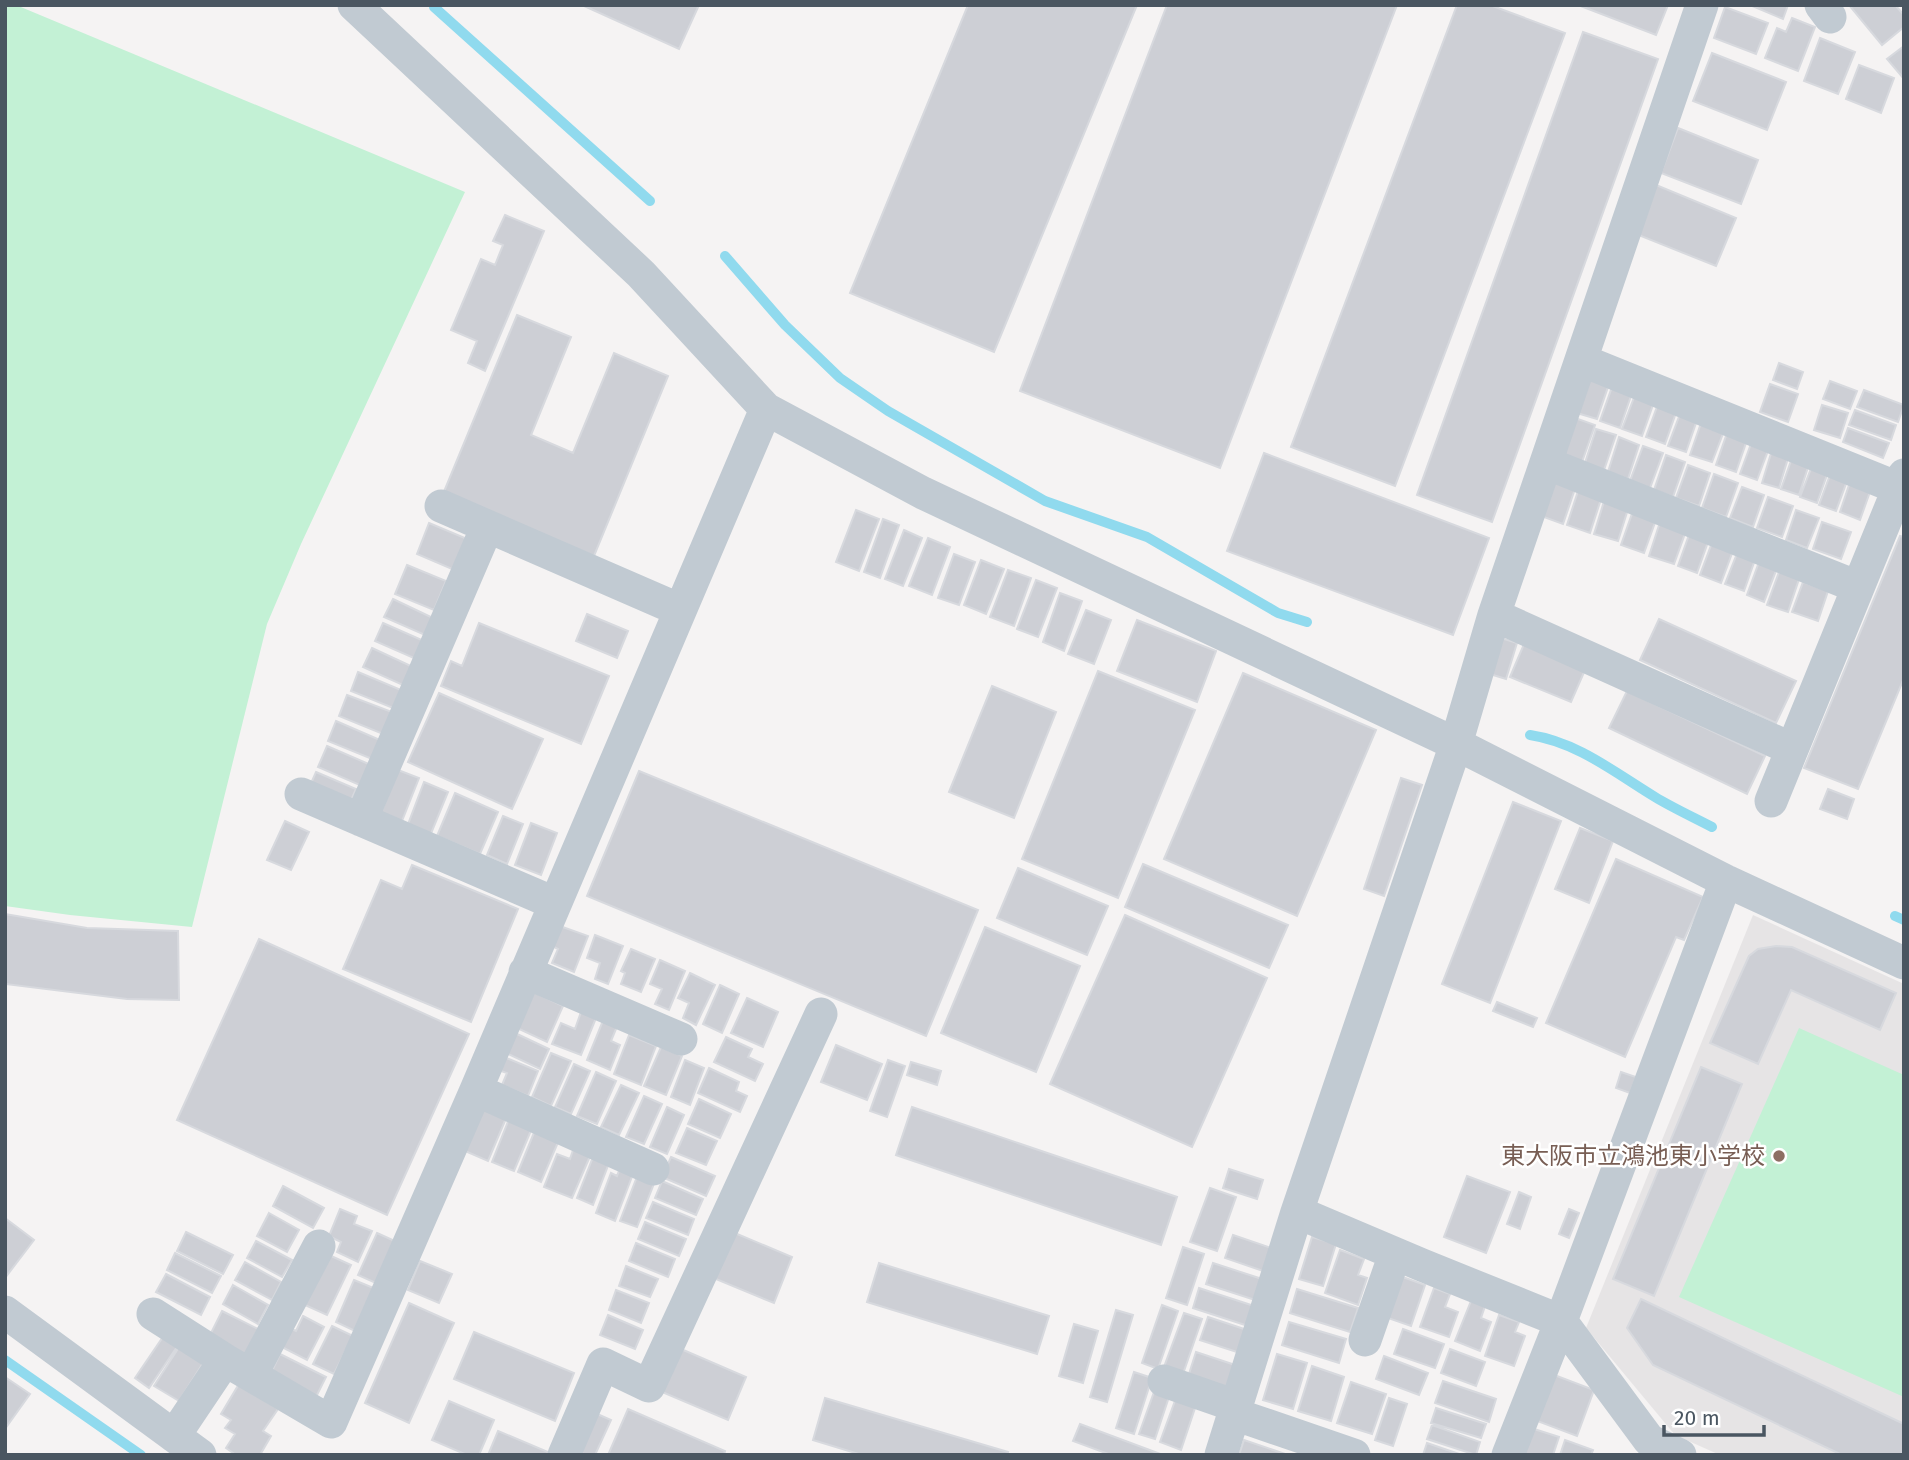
<svg xmlns="http://www.w3.org/2000/svg" width="1909" height="1460" font-family="'Fira Sans','Noto Sans JP',sans-serif">
  <style>
    .education { fill: #e6e4e5 }
    .green { fill: #c3f1d5 }
    .lines { fill: none; stroke-linecap: round; stroke-linejoin: round }
    .stream { stroke: #90daee; stroke-width: 10 }
    .building { fill: #cdcfd5; stroke: #d7d9de; stroke-width: 2 }
    .minor { stroke: #c1cad2; stroke-width: 33 }
    .education-dot { fill: #8d6e63; stroke: #fff; stroke-width: 2.5 }
    .labels { text-anchor: middle; dominant-baseline: central; stroke-width: 5; stroke-linejoin: round; paint-order: stroke }
    .education-label { font-size: 24px; fill: #785e54; stroke: #fff; text-anchor: end }
  </style>
  <rect width="100%" height="100%" fill="#f5f3f3"/>
  <path class="education" d="M1753,915L1904,984V1455H1720L1675,1435L1586,1328Z"/>
  <path class="green" d="M5,5H16L465,192L301,544L267,624L192,927L70,915L5,906Z
    M1799,1028L1904,1075V1397L1679,1297Z"/>
  <g class="lines">
    <path class="stream" d="M434,7L650,201
      M725,256L785,325L840,378L888,411L1045,501L1147,537L1278,613L1307,622
      M1530,735C1577,742 1614,772 1655,797C1673,808 1693,817 1712,827
      M1895,916L1904,920
      M5,1360L141,1455"/>
  </g>
  <path class="building" d="M582,5H699L679,49Z
    M968,5H1137L994,352L850,293Z
    M1167,5H1397L1220,468L1020,391Z
    M1457,5H1490L1565,33L1395,486L1291,447Z
    M1578,5H1668L1656,35Z
    M1750,5H1788L1783,19Z
    M1849,5H1895L1904,15V27L1882,45Z
    M1725,7L1768,23L1756,54L1714,38Z
    M1792,18L1815,27L1798,71L1765,58L1777,28L1786,32Z
    M1583,32L1658,59L1492,522L1417,495Z
    M1820,38L1855,52L1838,94L1804,81Z
    M1904,46V79L1887,59Z
    M1712,53L1786,82L1767,130L1693,101Z
    M1859,65L1894,78L1881,113L1846,99Z
    M1678,128L1758,160L1741,204L1661,173Z
    M1656,185L1736,218L1716,266L1636,234Z
    M505,215L544,231L485,371L468,363L477,341L451,330L481,259L495,265L503,245L493,241Z
    M517,315L571,337L531,435L573,453L614,353L668,376L594,556L443,494Z
    M1779,363L1803,372L1797,389L1773,380Z
    M1590,377L1609,384L1597,419L1577,413Z
    M1830,381L1857,391L1850,409L1823,399Z
    M1770,384L1798,394L1788,422L1760,412Z
    M1612,387L1632,393L1620,428L1600,421Z
    M1864,390L1904,405L1898,422L1857,407Z
    M1635,395L1654,402L1642,436L1622,429Z
    M1658,404L1677,410L1665,444L1646,437Z
    M1822,405L1848,413L1840,438L1814,430Z
    M1855,410L1896,425L1891,440L1849,425Z
    M1680,414L1697,420L1686,452L1668,446Z
    M1575,418L1595,425L1582,462L1562,455Z
    M1701,423L1724,431L1712,462L1690,455Z
    M1848,428L1889,443L1883,458L1843,442Z
    M1596,429L1616,435L1604,470L1585,463Z
    M1727,433L1747,440L1736,472L1716,465Z
    M1619,437L1639,445L1628,479L1608,472Z
    M1752,441L1769,448L1757,480L1740,474Z
    M1643,446L1663,453L1650,488L1630,481Z
    M1772,450L1789,455L1779,488L1762,483Z
    M1264,453L1489,538L1453,635L1227,551Z
    M1666,455L1685,462L1673,497L1654,490Z
    M1792,458L1809,464L1799,495L1781,489Z
    M1688,465L1710,473L1699,506L1676,498Z
    M1812,466L1828,472L1817,503L1800,497Z
    M1714,474L1738,483L1726,517L1702,508Z
    M1830,475L1847,481L1836,511L1819,505Z
    M1555,479L1576,486L1563,524L1541,516Z
    M1850,482L1871,489L1860,520L1840,512Z
    M1742,487L1764,495L1753,527L1730,518Z
    M1579,488L1602,496L1590,533L1567,525Z
    M1768,497L1793,506L1782,537L1757,528Z
    M1605,498L1629,506L1618,541L1594,534Z
    M1634,508L1657,517L1644,553L1621,545Z
    M856,510L879,519L859,571L836,562Z
    M1796,510L1819,518L1807,548L1786,540Z
    M883,519L899,525L880,578L864,572Z
    M1661,519L1687,528L1674,564L1649,556Z
    M1822,522L1851,532L1841,559L1813,549Z
    M429,523L472,541L459,572L417,554Z
    M904,530L922,538L903,586L885,579Z
    M1690,532L1709,539L1697,573L1678,566Z
    M1900,536L1904,537V678L1858,789L1804,768Z
    M928,538L950,547L932,595L909,586Z
    M1713,540L1734,548L1721,583L1700,575Z
    M1738,551L1756,557L1744,591L1725,584Z
    M954,554L975,562L959,605L938,598Z
    M981,560L1004,569L986,614L964,605Z
    M1759,562L1777,568L1764,602L1747,595Z
    M407,565L446,581L434,610L395,594Z
    M1008,570L1031,578L1014,626L990,617Z
    M1779,572L1799,579L1788,612L1767,605Z
    M1036,580L1057,588L1038,637L1017,629Z
    M1803,582L1828,591L1818,621L1792,612Z
    M1060,593L1082,601L1064,651L1043,642Z
    M393,599L433,618L425,635L384,617Z
    M1086,610L1111,620L1094,664L1068,654Z
    M587,614L628,631L617,658L576,641Z
    M1659,619L1796,681L1776,723L1640,660Z
    M1137,620L1216,651L1197,702L1117,671Z
    M383,623L424,641L416,659L375,641Z
    M479,623L609,676L581,744L441,686L451,661L462,666Z
    M1501,638L1517,643L1506,679L1490,674Z
    M1524,644L1585,670L1571,702L1510,677Z
    M372,648L413,667L405,686L363,667Z
    M1098,671L1195,710L1118,898L1022,859Z
    M358,672L401,690L393,708L351,691Z
    M1243,673L1376,730L1297,916L1164,859Z
    M992,686L1056,712L1014,818L949,792Z
    M1627,691L1765,756L1747,794L1609,728Z
    M439,693L543,739L512,809L408,762Z
    M347,695L392,712L383,734L339,716Z
    M336,721L380,740L372,759L328,741Z
    M327,746L371,765L362,786L318,767Z
    M398,770L419,778L400,826L379,818Z
    M639,771L978,910L926,1036L587,896Z
    M316,772L356,789L348,807L308,790Z
    M1401,778L1422,785L1384,896L1364,889Z
    M424,782L448,792L430,836L407,827Z
    M1828,789L1854,799L1847,819L1820,809Z
    M455,793L498,812L480,854L437,836Z
    M1513,802L1561,821L1490,1003L1442,984Z
    M503,816L523,824L507,864L487,855Z
    M285,821L309,832L291,870L267,860Z
    M531,823L557,833L541,875L515,865Z
    M1580,828L1613,841L1589,903L1555,889Z
    M1616,859L1703,897L1684,940L1676,937L1625,1057L1546,1023Z
    M1143,864L1288,925L1269,968L1125,907Z
    M412,865L518,909L471,1022L343,969L381,880L402,889Z
    M1018,868L1108,906L1087,955L997,918Z
    M5,914L87,928L178,931L179,1000L127,999L6,984L5,987Z
    M1125,915L1267,978L1192,1147L1050,1084Z
    M557,925L588,936L574,972L552,963L558,949L550,945Z
    M985,927L1080,966L1036,1072L941,1033Z
    M595,935L623,946L608,984L595,979L600,963L587,958Z
    M259,939L469,1034L387,1215L177,1120Z
    M1776,946L1792,947L1896,993L1880,1030L1791,990L1758,1064L1710,1043L1749,956L1758,949Z
    M631,949L655,959L641,992L621,984L625,973L621,971Z
    M660,960L685,971L669,1010L655,1004L662,989L650,984Z
    M690,973L715,985L696,1025L683,1018L689,1003L678,998Z
    M720,985L739,994L722,1033L703,1024Z
    M534,992L563,1006L547,1042L517,1028Z
    M747,998L778,1012L763,1047L731,1033Z
    M1497,1002L1537,1018L1533,1027L1493,1011Z
    M581,1012L596,1018L581,1055L552,1044L561,1023L575,1029Z
    M604,1018L618,1024L611,1041L620,1045L610,1070L587,1060Z
    M515,1033L549,1049L540,1069L506,1053Z
    M629,1035L656,1046L641,1085L614,1074Z
    M726,1037L752,1049L748,1057L763,1064L755,1081L714,1062Z
    M836,1045L882,1064L867,1100L821,1082Z
    M661,1047L682,1056L666,1095L644,1086Z
    M551,1053L571,1061L551,1106L532,1097Z
    M504,1057L538,1071L528,1096L502,1085L507,1073L498,1070Z
    M685,1060L704,1068L690,1105L671,1097Z
    M888,1060L905,1066L887,1117L870,1111Z
    M911,1062L941,1071L937,1085L907,1075Z
    M574,1064L590,1071L571,1114L555,1107Z
    M1701,1067L1742,1084L1654,1296L1613,1279Z
    M709,1068L739,1082L736,1091L747,1096L740,1112L698,1093Z
    M596,1072L616,1081L597,1124L577,1116Z
    M1621,1072L1636,1077L1630,1093L1616,1088Z
    M621,1085L639,1093L619,1135L601,1127Z
    M644,1096L662,1104L644,1144L626,1137Z
    M699,1099L731,1114L720,1138L688,1124Z
    M483,1107L507,1116L488,1161L465,1151Z
    M667,1107L684,1115L667,1154L650,1147Z
    M912,1107L1177,1197L1161,1245L896,1155Z
    M509,1119L532,1128L514,1171L492,1162Z
    M687,1128L717,1141L706,1165L676,1153Z
    M535,1130L559,1140L541,1182L518,1172Z
    M574,1147L591,1154L572,1198L544,1187L557,1154L570,1159Z
    M593,1157L609,1163L593,1205L577,1198Z
    M671,1157L715,1176L706,1196L662,1177Z
    M620,1168L633,1174L615,1221L596,1213L611,1173L617,1176Z
    M1229,1169L1263,1180L1257,1199L1223,1188Z
    M638,1174L655,1181L637,1227L620,1221Z
    M1467,1176L1510,1192L1486,1253L1444,1237Z
    M662,1181L703,1199L696,1215L655,1198Z
    M283,1186L324,1208L313,1228L273,1206Z
    M1210,1188L1236,1197L1217,1251L1190,1242Z
    M1519,1192L1531,1197L1520,1229L1507,1224Z
    M653,1202L694,1219L688,1235L646,1218Z
    M340,1209L357,1216L354,1224L372,1231L358,1262L337,1252L341,1242L329,1236Z
    M1569,1209L1579,1213L1569,1238L1559,1234Z
    M269,1213L299,1230L287,1252L257,1236Z
    M5,1218L34,1240L5,1278Z
    M645,1222L686,1239L679,1256L638,1239Z
    M730,1231L792,1257L774,1303L711,1277Z
    M186,1232L233,1255L223,1274L177,1251Z
    M377,1233L397,1242L378,1284L358,1275Z
    M1233,1235L1274,1249L1266,1272L1225,1258Z
    M1312,1237L1336,1244L1323,1286L1299,1279Z
    M256,1241L292,1260L282,1277L247,1258Z
    M636,1243L675,1259L668,1277L629,1261Z
    M1183,1247L1204,1254L1187,1305L1166,1298Z
    M1340,1250L1364,1259L1358,1275L1367,1278L1358,1305L1325,1293Z
    M175,1253L221,1276L212,1293L167,1270Z
    M329,1255L351,1265L327,1315L305,1305Z
    M420,1261L452,1274L439,1303L408,1290Z
    M245,1262L281,1282L272,1300L235,1280Z
    M879,1263L1049,1316L1037,1354L867,1302Z
    M1213,1263L1262,1279L1255,1300L1206,1284Z
    M626,1266L658,1279L650,1297L619,1286Z
    M166,1274L210,1297L201,1315L156,1292Z
    M1400,1276L1425,1285L1411,1326L1385,1317Z
    M354,1280L376,1289L357,1332L336,1322Z
    M233,1285L268,1305L258,1324L223,1304Z
    M1199,1288L1254,1306L1248,1326L1193,1308Z
    M1434,1288L1450,1294L1445,1307L1458,1312L1449,1337L1420,1327Z
    M1297,1289L1358,1308L1350,1332L1290,1313Z
    M616,1290L649,1303L641,1323L609,1310Z
    M1641,1299L1904,1424V1455H1842L1653,1365L1627,1328Z
    M1471,1301L1485,1306L1481,1318L1491,1322L1480,1351L1455,1341Z
    M409,1303L454,1323L409,1423L365,1403Z
    M1162,1305L1178,1311L1158,1369L1142,1363Z
    M1116,1310L1133,1315L1107,1402L1090,1397Z
    M222,1311L258,1329L244,1357L208,1339Z
    M1184,1313L1202,1319L1183,1374L1164,1367Z
    M608,1315L643,1330L635,1349L600,1335Z
    M1499,1315L1519,1322L1515,1332L1525,1336L1514,1366L1485,1356Z
    M303,1316L324,1327L307,1360L278,1345L287,1327L296,1331Z
    M1208,1317L1247,1330L1240,1353L1200,1340Z
    M1289,1322L1346,1339L1339,1363L1282,1345Z
    M1074,1324L1098,1331L1083,1383L1059,1376Z
    M332,1326L353,1336L334,1374L313,1364Z
    M1403,1329L1444,1344L1435,1368L1394,1354Z
    M167,1331L181,1341L149,1388L135,1378Z
    M474,1332L574,1373L555,1421L454,1379Z
    M181,1344L205,1360L179,1401L154,1386Z
    M681,1349L746,1377L728,1420L662,1392Z
    M1450,1349L1485,1362L1476,1386L1441,1373Z
    M1196,1352L1238,1366L1228,1394L1187,1380Z
    M280,1354L326,1377L316,1397L270,1375Z
    M1277,1354L1307,1363L1293,1409L1263,1400Z
    M1384,1356L1428,1373L1419,1395L1376,1379Z
    M1312,1366L1344,1377L1331,1421L1298,1411Z
    M1134,1372L1152,1378L1134,1434L1116,1428Z
    M1549,1373L1594,1390L1577,1436L1532,1419Z
    M5,1377L30,1394L5,1429Z
    M1443,1381L1496,1399L1489,1422L1435,1403Z
    M1351,1382L1386,1394L1372,1434L1337,1423Z
    M239,1384L278,1409L263,1431L271,1436L260,1455H236L226,1448L235,1434L225,1428L231,1420L221,1414Z
    M1154,1392L1169,1397L1155,1439L1139,1434Z
    M825,1398L1008,1452L1007,1455H862L813,1440Z
    M1176,1398L1196,1405L1181,1450L1160,1442Z
    M1389,1398L1407,1404L1393,1446L1375,1440Z
    M449,1401L494,1420L479,1455H467L432,1440Z
    M1436,1408L1486,1424L1481,1438L1431,1423Z
    M628,1409L725,1451L724,1455H608Z
    M595,1413L611,1420L595,1455H586L579,1452Z
    M1080,1424L1163,1455H1111L1073,1441Z
    M1432,1425L1480,1442L1476,1455L1427,1439Z
    M1531,1428L1559,1437L1553,1455H1522Z
    M498,1431L548,1452L547,1455H488Z
    M1244,1440L1288,1455H1239Z
    M1565,1440L1593,1450L1591,1455H1560Z
    M1427,1443L1462,1455H1423Z"/>
  <g class="lines">
    <path class="minor" d="M354,5L641,274L766,409L923,493L1456,744L1726,881L1904,963
      M1821,5L1830,17
      M1581,360L1898,488
      M1546,463L1858,587
      M441,506L680,610
      M1494,615L1792,749
      M301,794L554,903
      M1771,801L1904,475
      M361,820L487,527
      M525,972L681,1039
      M476,1090L653,1169
      M1297,1212L1422,1265L1561,1321L1649,1440L1680,1455
      M5,1312L200,1455
      M153,1314L225,1360
      M1365,1340L1395,1254
      M251,1375L319,1246
      M1164,1381L1236,1406
      M1234,1414L1354,1455
      M174,1436L225,1360L331,1422L476,1090L766,409
      M564,1455L603,1364L649,1386L821,1014
      M1221,1455L1297,1212L1456,744L1494,615L1702,5
      M1508,1455L1561,1321L1726,881"/>
  </g>
  <circle class="education-dot" cx="1779" cy="1156" r="7"/>
  <g class="labels">
    <g class="education-label">
      <text x="1765" y="1156">東大阪市立鴻池東小学校</text>
    </g>
  </g>
  <rect width="1909" height="1460" fill="none" stroke="#4a5661" stroke-width="14"/>
  <path d="M1664 1425v10h100v-10" fill="none" stroke="#4a5661" stroke-width="3.5"/>
  <text x="1674" y="1425" font-size="21" fill="#4a5661" stroke="#ffffff" stroke-width="5" paint-order="stroke">20 m</text>
</svg>
